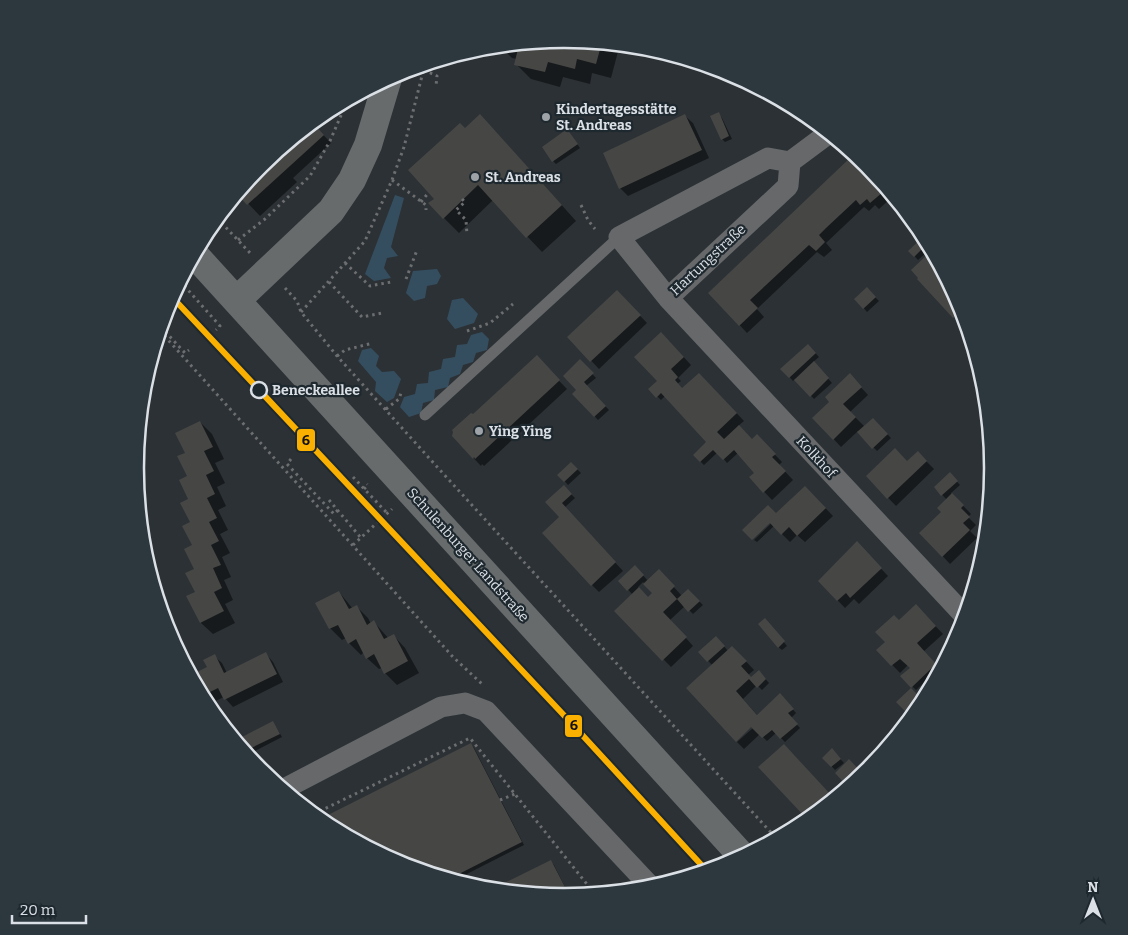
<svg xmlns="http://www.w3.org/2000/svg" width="1128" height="935" font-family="Bitter,serif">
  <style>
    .green { fill: #354e5f }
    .shadow { fill: #0007; fill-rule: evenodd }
    .building { fill: #464744 }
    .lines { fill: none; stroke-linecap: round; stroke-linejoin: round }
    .path { stroke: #6c6e70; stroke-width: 3; stroke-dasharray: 2.5 4; stroke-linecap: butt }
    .lane { stroke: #66686a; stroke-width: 11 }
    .street { stroke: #66686a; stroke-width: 21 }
    .secondary { stroke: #686b6c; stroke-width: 28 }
    .tram-1-casing { stroke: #1e282f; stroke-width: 10 }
    .tram-1 { stroke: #f9b000; stroke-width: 6 }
    .poi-dot { fill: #9da3a7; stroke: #1e282f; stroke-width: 2 }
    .stop-dot { fill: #1e282f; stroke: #dae0e5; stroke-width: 2.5 }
    .labels { text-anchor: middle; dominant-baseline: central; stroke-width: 4.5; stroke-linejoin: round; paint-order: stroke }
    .poi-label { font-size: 14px; font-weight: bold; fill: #dae0e5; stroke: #1e282f; text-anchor: start }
    .street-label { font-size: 14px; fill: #dae0e5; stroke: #1e282f }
    .stop-label { font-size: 14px; font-weight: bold; fill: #dae0e5; stroke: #1e282f; text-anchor: start }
    .rim { fill: none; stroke: #dae0e5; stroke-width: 2.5 }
    .line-badge { stroke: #1e282f; stroke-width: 2 }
    .pale-badge-label { font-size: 14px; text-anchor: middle; font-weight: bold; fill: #111 }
  </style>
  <rect width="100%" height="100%" fill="#2c3135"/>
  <path class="green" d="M395,195L404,198L391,247L398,256L387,258L384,268L391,278L374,281L365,274Z
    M437,269L441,276L437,284L427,286L425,298L414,301L406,293L413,271Z
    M463,298L478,314L474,323L455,329L447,319L452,300Z
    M482,332L489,339L487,350L476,353L473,362L463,365L460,374L450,378L448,387L435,390L434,400L423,403L421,413L409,417L400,407L404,397L415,394L417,384L428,383L429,372L441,369L443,359L455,357L457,345L467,344L471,335Z
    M371,348L379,356L376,366L382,372L394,371L401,379L394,398L387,402L375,391L376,382L358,361L362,350Z"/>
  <path class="shadow" d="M564,39L620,44L611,78L592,73L590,84L563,77L560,87L531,79L516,64L517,59L512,58L499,45Z
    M718,114L722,118L732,139L725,142L722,139Z
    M685,116L693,123L709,158L628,196L620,188Z
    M312,123L331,143L293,178L297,182L260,216L238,193L261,164Z
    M465,130L495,131L576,221L542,252L493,200L459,233L444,218L436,199Z
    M567,130L580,148L556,164L553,161Z
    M852,158L883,190L881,191L889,200L879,209L875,205L869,211L864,207L826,243L832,250L824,257L817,252L757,309L764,317L747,333L710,293Z
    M924,237L932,250L929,253L938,261L960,304L965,321L962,324L918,279L929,254L927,252L918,260L910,251Z
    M867,289L879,301L867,312L856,299Z
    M617,292L647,323L599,369L569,337Z
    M669,341L691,365L678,378L681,381L677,384L682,390L707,382L744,421L738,426L752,440L757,436L782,462L779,465L793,480L772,500L751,478L755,473L738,453L727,463L718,452L704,465L694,455L708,442L665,396L661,400L650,389L659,381Z
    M808,345L819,357L813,362L832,383L814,399L795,379L793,381L782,369Z
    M536,357L567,389L484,466L482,464L481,466L453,436L506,385V384Z
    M580,361L596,378L586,386L609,410L598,420L574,394L578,390Z
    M857,383L868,395L850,412L865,427L873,419L891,438L877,451L858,431L841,447L814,418Z
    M200,422L212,434L224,459L215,463L225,483L217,487L226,506L218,510L228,530L220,534L230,553L222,557L231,577L224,580L233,600L225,604L235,623L213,634L201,623L188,597L197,593L186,453Z
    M918,453L934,469L896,506L867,476L907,462Z
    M571,463L581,473L568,485L559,475Z
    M950,474L960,485L951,493L971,514L968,517L976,525L970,531L977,538L950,564L921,533L942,512L947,500L935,487Z
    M564,487L575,498L564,508L623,571L599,592L592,585L561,517L547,502Z
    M805,487L833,516L805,542L797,535L790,542L774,526L757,542L754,540L783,512L776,515Z
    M857,543L888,576L859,604L854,599L845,608L819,581Z
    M635,566L648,581L659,571L682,596L688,590L703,605L693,614L685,606L670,620L693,646L671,667L616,611L633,595L620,581ZM643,582L654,593L648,598L638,587Z
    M339,592L353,609L356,606L368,618L371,624L374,622L389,639L394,636L405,648L419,673L397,685L385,673L382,668L379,669L367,658L364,652L361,655L349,643L346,638L342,640L330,628Z
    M923,613L943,634L923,652L939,668L916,690L902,676L911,668L908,665L900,673L878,650L886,642L899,622Z
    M768,623L787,646L782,650L778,647Z
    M716,637L728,651L740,655L754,670L748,675L751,678L762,675L769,683L762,690L757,685L743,699L758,716L780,695L796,713L791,718L800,728L785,742L776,733L767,741L760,734L744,749L737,742L753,728L713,666L700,652Z
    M266,654L273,662L283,682L233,707L224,697L207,705L192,676L209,668L214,656L222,663L227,673Z
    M911,689L923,701L912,716L898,702Z
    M273,722L282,737L251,753L248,750Z
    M471,744L474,748L524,845L455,880L400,863L321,820Z
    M832,750L844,763L835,770L824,758Z
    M792,753L833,798L808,819L760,767Z
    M551,861L554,865L569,895L564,896L495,889Z"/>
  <path class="building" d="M564,39L602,42L596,64L577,59L575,69L548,62L545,72L514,65L518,49L504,45Z
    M719,112L729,136L721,140L710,116Z
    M480,114L562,205L526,238L478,185L443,219L428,203L434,199L408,170L460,123L465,128Z
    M685,114L702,150L619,189L603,153Z
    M312,122L324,135L247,205L237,194L261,164Z
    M567,129L578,144L552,162L542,147Z
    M852,156L876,181L874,183L883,192L870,203L867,199L860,205L856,200L826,228L819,235L825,242L816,251L809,245L750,300L758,308L739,326L708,293Z
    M924,236L929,246L924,251L922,249L914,257L908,251Z
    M930,252L937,260L960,304L962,309L953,318L917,279L918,278L911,270Z
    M867,287L876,297L863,309L854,299Z
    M617,290L641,315L590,362L567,337Z
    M661,332L684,357L671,369L678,377L675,380L682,388L699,373L737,413L717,432L724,439L739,425L752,439L757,434L776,454L772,457L786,471L763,493L749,477L754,473L734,450L723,460L713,450L700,462L693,455L706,442L661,393L656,398L648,389L657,381L634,357Z
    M808,344L816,353L789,378L780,369Z
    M537,355L560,380L475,459L474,457L473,459L452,436L453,432L452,430L471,413L473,414Z
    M580,359L594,373L584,382L606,406L594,417L572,394L576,390L563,376Z
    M814,361L829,378L810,397L794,380Z
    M850,373L862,387L843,404L856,417L833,440L812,418L829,402L825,397Z
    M873,418L888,434L872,449L857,432Z
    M200,421L213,447L204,451L214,471L206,475L215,494L207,498L217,518L209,522L219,541L211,545L221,565L213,568L222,588L214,592L224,611L200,623L186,596L195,592L185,573L194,569L184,549L192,545L182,526L190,522L180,503L188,499L179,480L187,476L177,456L185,453L175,433Z
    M895,448L907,461L918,451L927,461L887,499L866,476Z
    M571,462L578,469L564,482L557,475Z
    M950,472L958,481L941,496L934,487Z
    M564,485L572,494L562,503L616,562L591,586L542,533L559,517L545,502Z
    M805,486L826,508L797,536L789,527L781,535L770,523L752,540L742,530L768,505L776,513Z
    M952,493L964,505L961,508L970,517L963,523L970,530L942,557L919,533L941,512L937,508Z
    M857,541L882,568L850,598L846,593L837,601L818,581Z
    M635,565L644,575L627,591L618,581Z
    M659,569L675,586L670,591L677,599L663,612L687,637L662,661L614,611L639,587L648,597L652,593L643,584Z
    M688,589L700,601L688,612L677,599Z
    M339,591L349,609L357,605L367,625L374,620L384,639L394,634L408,661L384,674L374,654L366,659L356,639L348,644L338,625L329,629L315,603Z
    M916,604L936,626L917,643L936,664L911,688L900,676L910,668L900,659L891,666L876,650L885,642L875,632L894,615L899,620Z
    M765,618L785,641L778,648L758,624Z
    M716,636L725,646L707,662L698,652Z
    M732,646L747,661L741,666L751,677L759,670L766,679L757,688L749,679L736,691L757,715L780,693L794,709L788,713L798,724L780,739L772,730L762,738L751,727L736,742L686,688Z
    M266,652L277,674L224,700L218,688L202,696L191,675L207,667L203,660L215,654L224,673Z
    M911,688L923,700L911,717L896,702Z
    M273,721L280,734L247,750L240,738Z
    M471,743L522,842L449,879L400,863L326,824L320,819Z
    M784,744L832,796L806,818L758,767Z
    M832,748L841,759L831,767L822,758Z
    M849,759L863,774L848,787L835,773Z
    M551,860L567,891L557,896L492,889Z"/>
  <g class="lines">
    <path class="path" d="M424,70L437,76L436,86
      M392,180L426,205V210
      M462,199L465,202L456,210L466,220L467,235
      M421,202L429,192
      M581,205L588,220L595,229
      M217,218L251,254
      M238,240L265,219L310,176L330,141L348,99
      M345,263L370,286L391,282
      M406,279L417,250
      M180,281L220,326L216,330
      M329,282L362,317L382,313
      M176,288L180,292
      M285,288L297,301L301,312L337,356L439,469L776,838
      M301,312L365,241L392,180L404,147L425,64
      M161,327L185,353L189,350
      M160,331L453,657L482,684
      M467,331L490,323L513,304
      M337,356L345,350L373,343
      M386,409L399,399L401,393
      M291,459L287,464L334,514L338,510
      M353,477L387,513
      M364,489L368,485L367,484
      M329,500L361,538
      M353,545L392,509
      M500,800L515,794
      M314,814L470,738L594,893"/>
    <path class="lane" d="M425,415L619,237"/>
    <path class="street" d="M790,162L768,158L619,237L668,298L788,186L790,162L829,133
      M668,298L965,616
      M284,789L441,707L465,703L486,711L651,887"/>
    <path class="secondary" d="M194,254L742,856
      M237,300L331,211L352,180L368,145L388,78"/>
    <defs>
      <path id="tram-1" d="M172,297L574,726L706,870"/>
    </defs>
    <use href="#tram-1" class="tram-1-casing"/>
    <use href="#tram-1" class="tram-1"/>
  </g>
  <g class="poi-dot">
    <circle cx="546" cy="117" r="5"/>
    <circle cx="475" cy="177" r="5"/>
    <circle cx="479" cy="431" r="5"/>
  </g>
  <circle class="stop-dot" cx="259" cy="390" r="8"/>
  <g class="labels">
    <g class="poi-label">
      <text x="556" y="109">Kindertagesstätte<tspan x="556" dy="16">St. Andreas</tspan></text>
      <text x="485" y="177">St. Andreas</text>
      <text x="489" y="431">Ying Ying</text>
    </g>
    <g class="street-label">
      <text transform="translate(708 260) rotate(-43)">Hartungstraße</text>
      <text transform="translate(816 457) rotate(47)">Kolkhof</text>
      <text transform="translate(468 555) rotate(48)">Schulenburger Landstraße</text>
    </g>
    <g class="stop-label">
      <text x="272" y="390">Beneckeallee</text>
    </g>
  </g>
  <path d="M0 0H1128V935H0ZM144 468a420 420 0 1 1 840 0a420 420 0 1 1-840 0Z" fill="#2d373e" fill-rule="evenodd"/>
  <path class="rim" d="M144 468a420 420 0 1 1 840 0a420 420 0 1 1-840 0Z"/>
  <g class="line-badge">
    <rect x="296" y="428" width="20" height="24" rx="5" fill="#f9b000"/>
    <rect x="564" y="714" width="19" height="24" rx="5" fill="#f9b000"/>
  </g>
  <g class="pale-badge-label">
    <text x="306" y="445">6</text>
    <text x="574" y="730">6</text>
  </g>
  <g transform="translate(1093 900)" stroke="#1e282f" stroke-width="4" paint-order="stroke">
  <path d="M0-4L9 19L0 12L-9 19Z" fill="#dae0e5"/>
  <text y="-8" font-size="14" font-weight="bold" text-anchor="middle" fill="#dae0e5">N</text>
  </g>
  <path d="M12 915v8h74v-8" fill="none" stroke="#dae0e5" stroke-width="2.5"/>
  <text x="20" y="915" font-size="15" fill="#dae0e5" stroke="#1e282f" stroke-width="4" paint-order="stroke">20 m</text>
</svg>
